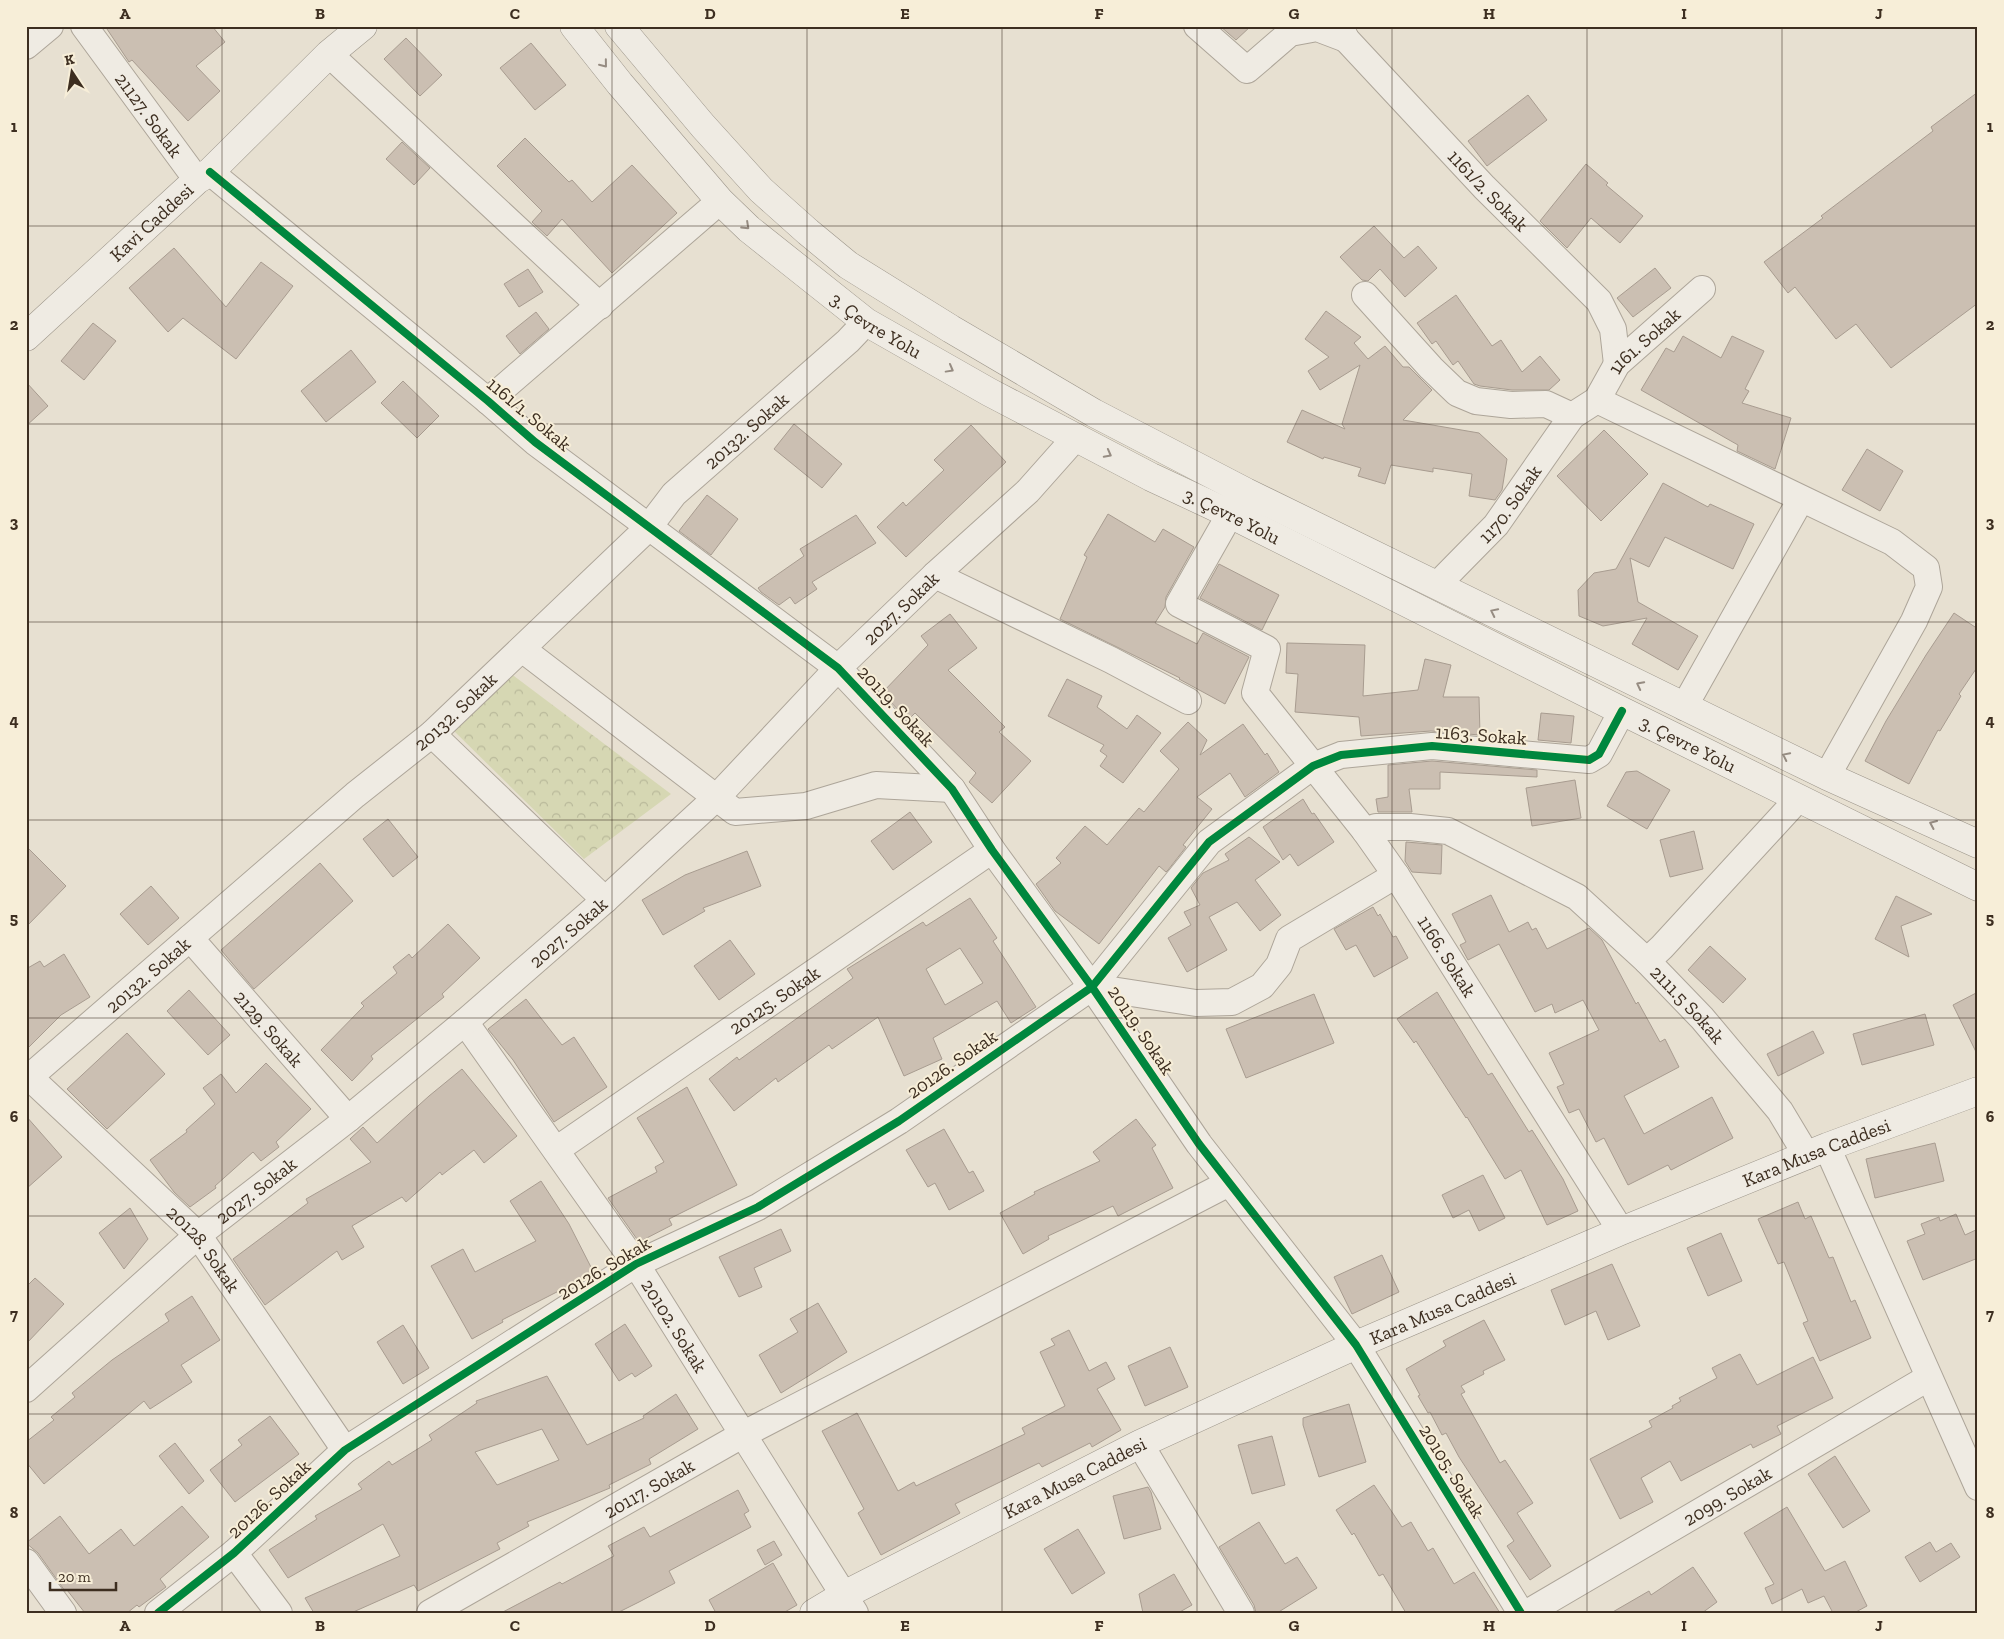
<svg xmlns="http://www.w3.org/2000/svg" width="2004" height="1639" font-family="'Zilla Slab',serif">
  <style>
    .park { fill: url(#park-crowns) }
    .building { fill: #cbbfb2; stroke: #a89c90; fill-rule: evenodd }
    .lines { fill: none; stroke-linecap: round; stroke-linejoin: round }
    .street-casing { stroke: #ada599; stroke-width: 28 }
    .secondary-casing { stroke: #9c958a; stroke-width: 29 }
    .street { stroke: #efebe3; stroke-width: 26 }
    .secondary { stroke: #efebe3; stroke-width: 28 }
    .cycleway-casing { stroke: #f7eed8; stroke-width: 11 }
    .cycleway { stroke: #00873e; stroke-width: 8 }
    .oneway { stroke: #968c82 }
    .grid { fill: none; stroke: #3d2e20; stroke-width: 1; stroke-opacity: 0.55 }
    .labels { text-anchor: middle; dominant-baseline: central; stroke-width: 4; stroke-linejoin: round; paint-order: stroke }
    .street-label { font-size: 19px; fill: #3d2e20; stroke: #f7eed8 }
    .neatline { fill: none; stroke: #3d2e20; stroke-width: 2 }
    .grid-label { font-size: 16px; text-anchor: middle; font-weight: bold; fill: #3d2e20 }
  </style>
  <defs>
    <pattern id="park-crowns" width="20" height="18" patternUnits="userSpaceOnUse" patternTransform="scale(1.25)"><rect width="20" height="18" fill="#d6d7b3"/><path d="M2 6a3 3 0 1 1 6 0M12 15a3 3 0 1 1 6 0" fill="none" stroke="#b9b99a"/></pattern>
  </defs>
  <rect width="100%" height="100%" fill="#e7e0d1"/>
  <path class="park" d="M510,673L671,794L584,859L452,729Z"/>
  <path class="building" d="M105,26H212L225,42L196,66L220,91L188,121L132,60L129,62Z
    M1220,26H1251L1236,40Z
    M406,38L442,75L420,96L384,59Z
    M531,43L566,85L535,110L500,68Z
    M1978,92V303L1891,368L1856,324L1836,339L1795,287L1788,293L1764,262L1823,218L1821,216L1933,131L1931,127Z
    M1528,95L1547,120L1487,166L1468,141Z
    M525,138L569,182L572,180L592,202L632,165L677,213L612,273L562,219L547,236L532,222L542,211L497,166Z
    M402,142L430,168L414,185L386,159Z
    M1586,164L1608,183L1606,185L1643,216L1620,243L1591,218L1567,248L1540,221Z
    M1374,226L1404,258L1418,246L1437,268L1405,297L1380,269L1368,281L1362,280L1340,257Z
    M174,248L226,307L261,262L293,286L236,359L183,318L168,332L129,288Z
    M1655,268L1671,288L1633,317L1617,298Z
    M528,269L543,292L519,307L504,284Z
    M1456,295L1492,346L1501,340L1522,372L1540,356L1560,380L1549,390H1512L1480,386L1474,384L1458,361L1453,365L1436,341L1432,344L1417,323Z
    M1326,311L1361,337L1354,343L1368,359L1385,346L1403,367H1409L1432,390L1403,420L1479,433L1507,459L1502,490L1495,500L1469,496L1472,474L1433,468V472L1391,465L1385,484L1358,476L1361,468L1324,457L1323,459L1287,442L1302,410L1345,429L1342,424L1360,365L1320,390L1308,371L1329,357L1305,339Z
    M536,312L549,329L520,354L506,336Z
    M93,323L116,341L84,380L61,361Z
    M1683,336L1721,358L1732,336L1764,351L1745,389L1749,391L1742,403L1791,418L1775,469L1737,451L1738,445L1641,390L1666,348L1674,352Z
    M351,350L376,382L326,422L301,391Z
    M403,381L439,416L417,438L381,403Z
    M26,382L48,406L26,426Z
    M794,424L842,464L822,488L774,449Z
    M971,425L1006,462L906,557L877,527L903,502L906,506L944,470L934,460Z
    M1604,430L1648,474L1601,521L1557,476Z
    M1867,449L1903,471L1880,511L1842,490Z
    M1663,483L1708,507L1710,504L1754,524L1733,569L1665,537L1649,567L1630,558L1638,602L1698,636L1678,670L1632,644L1647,618L1603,626L1579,616L1578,590L1594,573L1616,569Z
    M707,495L738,519L711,555L679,531Z
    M1108,514L1155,542L1163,529L1194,547L1166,597L1165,607L1155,623L1197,644L1203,633L1249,657L1225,704L1179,679L1180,678L1060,619L1087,557L1084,555Z
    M856,515L876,543L812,582L817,589L795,604L790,597L779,605L761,592L758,588L804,556L800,549Z
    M1219,564L1279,595L1262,630L1200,598Z
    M1954,613L1978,629V666L1959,694L1961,696L1940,731L1938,730L1909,784L1865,761L1886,721L1926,655Z
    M950,614L977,648L948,670L1005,727L999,732L1031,761L992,803L969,782L976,773L915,713L908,720L882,693L928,645L921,636Z
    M1287,643L1365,645L1363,696L1418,690L1425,659L1451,665L1443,697H1479L1480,735L1431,731L1361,736L1359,717L1295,712L1298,674L1286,673Z
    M1067,679L1102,696L1097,707L1127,729L1137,715L1161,733L1123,783L1100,766L1107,756L1100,751L1104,745L1048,716Z
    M1541,713L1574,716L1571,743L1538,740Z
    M1188,722L1207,740L1200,755L1243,724L1265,755L1267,753L1279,772L1245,797L1230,773L1197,797L1212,809L1183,845L1186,847L1168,870L1166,872L1159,866L1099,944L1055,911L1036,884L1061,863L1056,858L1085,826L1107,845L1139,808L1144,812L1179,769L1160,751Z
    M1432,761L1537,770V777L1440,772V789H1409L1412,812H1378L1376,799L1388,797V765Z
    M1637,771L1670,790L1647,829L1607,806L1626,772Z
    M1575,780L1581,818L1532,826L1526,788Z
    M1303,799L1312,814L1314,813L1334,842L1298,866L1290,854L1283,860L1263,827Z
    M910,812L932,842L893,870L871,841Z
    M388,819L418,857L393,877L363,839Z
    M1694,831L1703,869L1670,877L1660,840Z
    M1249,837L1280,862L1255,880L1281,915L1260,931L1237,902L1209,917L1227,950L1187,972L1168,938L1191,925L1184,912L1200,905L1191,888L1203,873L1229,860L1225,854Z
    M1406,842L1442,845L1441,874L1412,872L1405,861Z
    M26,846L66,886L26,927Z
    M747,851L761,886L703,908L705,911L663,935L642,900L685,875Z
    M320,863L353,901L254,989L221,950Z
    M151,886L179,918L148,945L120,914Z
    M1491,895L1509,932L1528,922L1532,930L1536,928L1547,949L1589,928L1602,940L1636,1004L1638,1002L1660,1042L1665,1039L1679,1067L1624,1096L1644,1134L1712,1097L1733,1138L1671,1170L1668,1165L1628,1185L1604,1138L1596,1142L1579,1109L1569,1113L1557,1087L1564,1084L1549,1053L1599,1030L1583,1000L1555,1013L1552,1004L1535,1012L1499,944L1468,960L1460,945L1466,942L1452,914Z
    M1896,896L1932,914L1901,926L1909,957L1875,939Z
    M970,898L997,938L993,941L1036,1007L1011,1023L997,1001L933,1038L942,1059L904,1076L878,1017L832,1049L829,1045L778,1082L776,1078L734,1111L709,1079L737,1057L739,1060L853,978L847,969L923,922L926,926ZM960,948L983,983L945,1005L926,969Z
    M1373,907L1378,916L1380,914L1393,937L1396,936L1408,958L1374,977L1356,945L1346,950L1334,929Z
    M448,924L480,958L442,994L444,997L371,1056L373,1059L352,1081L321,1050L364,1006L361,1003L397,973L393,967L409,954L412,958Z
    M730,940L755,974L719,1000L694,966Z
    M1710,946L1746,979L1723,1003L1688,970Z
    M64,954L90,997L61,1015L26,1050V969L40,961L44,967Z
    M189,990L230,1035L208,1055L167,1011Z
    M1437,992L1488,1075L1492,1073L1529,1132L1532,1130L1563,1179L1578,1211L1547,1225L1521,1170L1505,1179L1467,1117L1466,1118L1416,1041L1414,1043L1397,1019Z
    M1978,992V1056L1953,1005Z
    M1314,994L1334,1043L1246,1078L1226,1029Z
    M526,999L562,1045L574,1037L607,1087L554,1122L513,1060L488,1029Z
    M1925,1014L1934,1045L1862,1065L1853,1034Z
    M1813,1031L1824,1053L1778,1076L1767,1054Z
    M127,1033L165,1074L107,1129L67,1089Z
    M266,1063L311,1109L276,1142L279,1147L261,1161L253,1152L215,1186L216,1188L190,1207L174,1192L150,1160L187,1132L186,1130L215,1104L203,1088L221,1074L236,1093Z
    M462,1069L517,1136L484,1163L474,1150L442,1175L440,1172L406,1202L402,1197L352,1226L364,1247L342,1260L337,1251L265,1305L233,1259L308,1203L306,1199L371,1162L350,1139L363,1127L377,1143L429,1096Z
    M687,1087L737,1185L669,1219L672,1225L639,1242L608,1198L657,1172L655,1167L664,1162L637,1118Z
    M26,1116L62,1157L26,1189Z
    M1136,1119L1156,1145L1152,1148L1173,1188L1118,1216L1113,1206L1048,1236L1049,1239L1023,1254L1000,1213L1035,1194L1034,1192L1100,1161L1093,1152Z
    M944,1129L969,1173L973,1171L984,1191L949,1210L935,1183L928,1187L906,1150Z
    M1935,1143L1944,1181L1875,1198L1866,1159Z
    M1483,1175L1505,1218L1479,1231L1469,1210L1453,1218L1442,1195Z
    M541,1181L569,1224L594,1273L502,1320L503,1322L472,1339L431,1266L463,1249L475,1272L536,1241L510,1201Z
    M1798,1202L1805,1219L1811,1216L1829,1258L1833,1257L1851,1302L1855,1300L1871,1338L1820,1361L1803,1323L1808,1321L1784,1262L1778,1264L1758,1219Z
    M130,1208L148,1239L124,1269L99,1233Z
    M1956,1214L1965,1235L1978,1229V1258L1923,1280L1907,1241L1925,1234L1921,1224L1939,1217L1940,1221Z
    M781,1229L791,1251L754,1268L762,1287L739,1297L719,1257Z
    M1721,1233L1742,1281L1708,1296L1687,1248Z
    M1382,1255L1399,1292L1352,1314L1334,1277Z
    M1612,1264L1640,1326L1608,1340L1596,1311L1565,1325L1551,1290Z
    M35,1278L64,1304L26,1344V1287Z
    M192,1296L220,1340L181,1365L192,1382L150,1409L144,1401L44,1484L26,1462V1442L54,1420L51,1417L75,1397L72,1393L112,1360L169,1321L165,1314Z
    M818,1303L847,1352L781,1393L759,1355L798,1332L790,1319Z
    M1484,1320L1505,1360L1483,1371L1484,1374L1461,1386L1465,1392L1461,1394L1500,1463L1505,1460L1533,1503L1517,1513L1551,1566L1530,1580L1507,1546L1514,1541L1459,1457L1446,1433L1442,1435L1430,1412L1428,1413L1418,1396L1420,1395L1406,1369L1446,1346L1443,1341Z
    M625,1324L652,1366L635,1377L632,1373L619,1381L595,1344Z
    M403,1325L429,1368L403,1384L377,1342Z
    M1069,1330L1089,1371L1106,1362L1115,1379L1097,1389L1121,1430L1092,1447L1090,1443L1042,1467L1039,1463L955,1504L960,1513L881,1555L858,1513L864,1509L822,1431L857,1413L898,1491L914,1482L916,1486L1025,1434L1022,1428L1065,1406L1040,1352L1055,1345L1051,1339Z
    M1170,1347L1188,1387L1145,1406L1128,1366Z
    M1740,1354L1757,1385L1813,1357L1833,1398L1777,1426L1781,1434L1753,1448L1751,1444L1681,1481L1670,1461L1641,1478L1653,1502L1620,1519L1590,1459L1652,1427L1649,1421L1673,1408L1672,1406L1681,1401L1679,1398L1717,1378L1712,1368Z
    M547,1376L587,1445L644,1418L643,1416L676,1394L698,1429L649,1459L651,1464L609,1485L610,1488L527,1522L529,1526L497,1543L500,1549L418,1591L414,1585L351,1613H314L305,1598L400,1556L383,1524L288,1578L269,1550L317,1519L315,1516L362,1489L358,1484L389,1461L392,1465L432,1440L429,1435L477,1403L476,1401ZM542,1429L559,1460L497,1485L475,1452Z
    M1349,1404L1366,1462L1319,1477L1303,1425V1418Z
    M270,1416L299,1454L235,1502L210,1470L242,1445L238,1440Z
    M1272,1436L1285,1485L1252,1494L1238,1445Z
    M175,1443L204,1481L189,1494L159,1456Z
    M1835,1456L1870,1511L1843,1528L1808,1474Z
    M1374,1485L1402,1527L1411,1522L1428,1551L1433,1548L1454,1584L1474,1572L1500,1613H1406L1383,1574L1379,1576L1354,1533L1352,1535L1336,1510Z
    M1148,1487L1151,1492L1161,1529L1124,1539L1113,1496Z
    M738,1490L749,1511L744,1514L751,1527L669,1571L675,1583L639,1602L617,1613H501L560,1582L562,1584L614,1556L608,1546L644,1527L650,1537Z
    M182,1506L209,1537L160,1579L166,1587L139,1607L137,1605L127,1613H85L67,1590L65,1591L38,1553L26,1543L60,1516L89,1554L121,1529L134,1546Z
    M1787,1507L1825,1571L1845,1561L1867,1606L1854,1613H1833L1824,1596L1808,1603L1802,1589L1772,1604L1765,1588L1774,1584L1744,1533Z
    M1259,1522L1285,1564L1297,1557L1317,1588L1277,1613H1256L1254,1605L1219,1547Z
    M1078,1529L1105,1573L1072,1594L1044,1549Z
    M774,1541L782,1555L765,1565L757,1550Z
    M1930,1542L1936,1552L1951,1543L1960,1557L1920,1582L1905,1557Z
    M773,1563L797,1605L783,1613H716L709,1600Z
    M1693,1567L1717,1602L1702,1613H1611L1649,1591L1651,1595Z
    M1174,1574L1192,1605L1178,1613H1143L1139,1594Z"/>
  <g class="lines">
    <defs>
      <g id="street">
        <path id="s1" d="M84,26L197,180"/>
        <path d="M1197,26L1247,70L1290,33L1317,28L1346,39"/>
        <path id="s2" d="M1340,26L1346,39L1484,187L1599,301L1613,329L1617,364"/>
        <path d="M26,46L50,26"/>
        <path d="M329,54L600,306"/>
        <path d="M210,172L488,401L535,442L838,668L952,789L992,850L1092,987L1199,1144L1356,1345L1521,1613"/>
        <path d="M1365,295L1431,368L1457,393L1476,401L1511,405L1546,404L1572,416"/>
        <path d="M1597,400L1892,542L1926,568L1929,587L1914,621L1827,776"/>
        <path d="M488,401L720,201"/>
        <path id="s3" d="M1230,514L1179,604L1267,649L1255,693L1365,831L1396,875L1621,1231"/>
        <path d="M935,575L1111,660L1188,701"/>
        <path id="s4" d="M1438,584L1496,525L1572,416L1597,400L1617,364L1702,289"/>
        <path d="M522,649L735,812L806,806L876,785L952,789"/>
        <path d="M1684,707L1801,499"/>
        <path d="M432,734L605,900"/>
        <path id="s5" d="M1798,799L1662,947L1647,961L1702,1018L1780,1111L1807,1156"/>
        <path d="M1365,831L1376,827H1410L1448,831L1577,897L1647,961"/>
        <path id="s6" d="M190,938L348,1119"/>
        <path d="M1092,987L1196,1003L1232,1002L1262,986L1279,965L1289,939L1396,875"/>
        <path id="s7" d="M465,1022L636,1264L855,1613"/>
        <path id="s8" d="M26,1074L198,1235L345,1450"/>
        <path id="s9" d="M26,1080L355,795L432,734L648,528L674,494L848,341L866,322"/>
        <path d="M1827,1147L1978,1487"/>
        <path id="s10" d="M556,1150L992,850"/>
        <path id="s11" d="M26,1389L198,1235L348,1119L465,1022L605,900L717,797L838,668L935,575L1028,491L1076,437"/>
        <path d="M1140,1444L1241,1613"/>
        <path d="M234,1553L279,1613"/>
        <path d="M26,1562L63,1613"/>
        <path d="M158,1613L234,1553L345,1450L636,1264L758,1207L899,1121L1092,987L1209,842L1313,766L1341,755L1432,746L1589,760L1599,754L1622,711"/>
        <path id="s12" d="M430,1613L742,1435L1229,1183"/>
        <path id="s13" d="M1527,1613L1928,1378"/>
      </g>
      <g id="secondary">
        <path id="s14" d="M574,26L620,84L720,201L749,229L866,322L989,392L1151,477L1230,514L1622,711L1978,887"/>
        <path d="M619,26L703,126L761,190L808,232L848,265L951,329L1094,413L1246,492L1827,776L1978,844"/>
        <path id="s15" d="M26,337L197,180L210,172L329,54L363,26"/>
        <path id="s16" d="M814,1613L844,1595L1140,1444L1356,1345L1621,1231L1827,1147L1978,1091"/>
      </g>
    </defs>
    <use href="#street" class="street-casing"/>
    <use href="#secondary" class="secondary-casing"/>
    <use href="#street" class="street"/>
    <use href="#secondary" class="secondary"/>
    <defs>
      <path id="cycleway" d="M210,172L488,401L535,442L838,668L952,789L992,850L1092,987L1199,1144L1356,1345L1521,1613
        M158,1613L234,1553L345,1450L636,1264L758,1207L899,1121L1092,987L1209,842L1313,766L1341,755L1432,746L1589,760L1599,754L1622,711"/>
    </defs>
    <use href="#cycleway" class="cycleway-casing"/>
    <use href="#cycleway" class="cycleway"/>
  </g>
  <defs><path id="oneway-chevron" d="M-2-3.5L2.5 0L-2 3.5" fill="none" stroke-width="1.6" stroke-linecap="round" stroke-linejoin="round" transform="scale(1.25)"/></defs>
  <g class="oneway">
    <use href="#oneway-chevron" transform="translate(604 64) rotate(51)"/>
    <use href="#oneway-chevron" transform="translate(746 226) rotate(43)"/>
    <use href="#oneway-chevron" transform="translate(950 369) rotate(29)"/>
    <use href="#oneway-chevron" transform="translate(1108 454) rotate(28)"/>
    <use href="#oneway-chevron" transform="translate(1494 612) rotate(-154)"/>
    <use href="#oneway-chevron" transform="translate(1640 685) rotate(-153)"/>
    <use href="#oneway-chevron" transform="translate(1786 756) rotate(-154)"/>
    <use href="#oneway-chevron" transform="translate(1933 824) rotate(-156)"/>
  </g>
  <path class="grid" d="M222,26V1613M417,26V1613M612,26V1613M807,26V1613M1002,26V1613M1197,26V1613M1392,26V1613M1587,26V1613M1782,26V1613M26,226H1978M26,424H1978M26,622H1978M26,820H1978M26,1018H1978M26,1216H1978M26,1414H1978"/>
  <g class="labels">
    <g class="street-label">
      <text stroke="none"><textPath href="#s1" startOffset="110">21127. Sokak</textPath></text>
      <text stroke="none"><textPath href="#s2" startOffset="222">1161/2. Sokak</textPath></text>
      <text stroke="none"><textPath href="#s15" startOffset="170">Kavi Caddesi</textPath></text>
      <text stroke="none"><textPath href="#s14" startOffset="428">3. Çevre Yolu</textPath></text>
      <text stroke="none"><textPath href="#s4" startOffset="322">1161. Sokak</textPath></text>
      <text transform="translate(529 414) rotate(40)">1161/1. Sokak</text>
      <text stroke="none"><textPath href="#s9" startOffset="971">20132. Sokak</textPath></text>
      <text stroke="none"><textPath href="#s4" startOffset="108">1170. Sokak</textPath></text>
      <text stroke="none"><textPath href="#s14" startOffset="832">3. Çevre Yolu</textPath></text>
      <text stroke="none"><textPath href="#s11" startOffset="1174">2027. Sokak</textPath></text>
      <text transform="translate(896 706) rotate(47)">20119. Sokak</text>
      <text stroke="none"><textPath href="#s9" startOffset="566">20132. Sokak</textPath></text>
      <text transform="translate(1481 735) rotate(4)">1163. Sokak</text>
      <text stroke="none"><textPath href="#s14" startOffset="1342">3. Çevre Yolu</textPath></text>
      <text stroke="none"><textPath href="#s11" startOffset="709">2027. Sokak</textPath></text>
      <text stroke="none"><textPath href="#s3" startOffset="574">1166. Sokak</textPath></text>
      <text stroke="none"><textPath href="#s9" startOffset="161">20132. Sokak</textPath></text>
      <text stroke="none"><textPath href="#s10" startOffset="265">20125. Sokak</textPath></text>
      <text stroke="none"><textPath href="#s5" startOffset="281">2111.5 Sokak</textPath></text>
      <text stroke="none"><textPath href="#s6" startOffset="120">2129. Sokak</textPath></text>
      <text transform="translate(1141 1030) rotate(56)">20119. Sokak</text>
      <text transform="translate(952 1064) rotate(-35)">20126. Sokak</text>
      <text stroke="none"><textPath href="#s16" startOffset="1104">Kara Musa Caddesi</textPath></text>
      <text stroke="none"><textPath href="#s11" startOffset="304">2027. Sokak</textPath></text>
      <text stroke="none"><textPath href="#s8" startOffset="250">20128. Sokak</textPath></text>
      <text transform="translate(604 1268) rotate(-31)">20126. Sokak</text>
      <text stroke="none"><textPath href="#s16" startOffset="699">Kara Musa Caddesi</textPath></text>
      <text stroke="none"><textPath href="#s7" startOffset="369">20102. Sokak</textPath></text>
      <text transform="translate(1452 1471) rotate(58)">20105. Sokak</text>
      <text stroke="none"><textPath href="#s16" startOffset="294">Kara Musa Caddesi</textPath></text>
      <text stroke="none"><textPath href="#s12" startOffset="252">20117. Sokak</textPath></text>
      <text stroke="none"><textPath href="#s13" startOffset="232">2099. Sokak</textPath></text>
      <text transform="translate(269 1499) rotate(-43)">20126. Sokak</text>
    </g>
  </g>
  <rect width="2004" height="1639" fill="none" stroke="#f7eed8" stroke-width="55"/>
  <g transform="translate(72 72) rotate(348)" stroke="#f7eed8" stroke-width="4" paint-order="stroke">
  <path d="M0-4L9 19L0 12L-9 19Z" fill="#3d2e20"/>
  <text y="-8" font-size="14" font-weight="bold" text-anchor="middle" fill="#3d2e20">K</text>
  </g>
  <path d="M50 1582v8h66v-8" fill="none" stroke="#3d2e20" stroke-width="2.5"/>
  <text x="58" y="1582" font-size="15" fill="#3d2e20" stroke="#f7eed8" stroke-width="4" paint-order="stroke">20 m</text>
  <rect x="28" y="28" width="1948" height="1584" class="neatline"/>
  <g class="grid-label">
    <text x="125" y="19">A</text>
    <text x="320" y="19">B</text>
    <text x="515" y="19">C</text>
    <text x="710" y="19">D</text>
    <text x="905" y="19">E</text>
    <text x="1099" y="19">F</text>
    <text x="1294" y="19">G</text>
    <text x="1489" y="19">H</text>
    <text x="1684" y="19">I</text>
    <text x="1879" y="19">J</text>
    <text x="14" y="132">1</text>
    <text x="1990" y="132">1</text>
    <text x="14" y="330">2</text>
    <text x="1990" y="330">2</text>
    <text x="14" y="528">3</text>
    <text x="1990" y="528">3</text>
    <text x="14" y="726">4</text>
    <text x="1990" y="726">4</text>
    <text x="14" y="924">5</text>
    <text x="1990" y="924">5</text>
    <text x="14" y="1122">6</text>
    <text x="1990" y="1122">6</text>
    <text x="14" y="1320">7</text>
    <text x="1990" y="1320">7</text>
    <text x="14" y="1518">8</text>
    <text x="1990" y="1518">8</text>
    <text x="125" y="1631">A</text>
    <text x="320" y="1631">B</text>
    <text x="515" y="1631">C</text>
    <text x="710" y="1631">D</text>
    <text x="905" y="1631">E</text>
    <text x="1099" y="1631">F</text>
    <text x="1294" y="1631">G</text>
    <text x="1489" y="1631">H</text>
    <text x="1684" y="1631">I</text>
    <text x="1879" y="1631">J</text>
  </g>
</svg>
